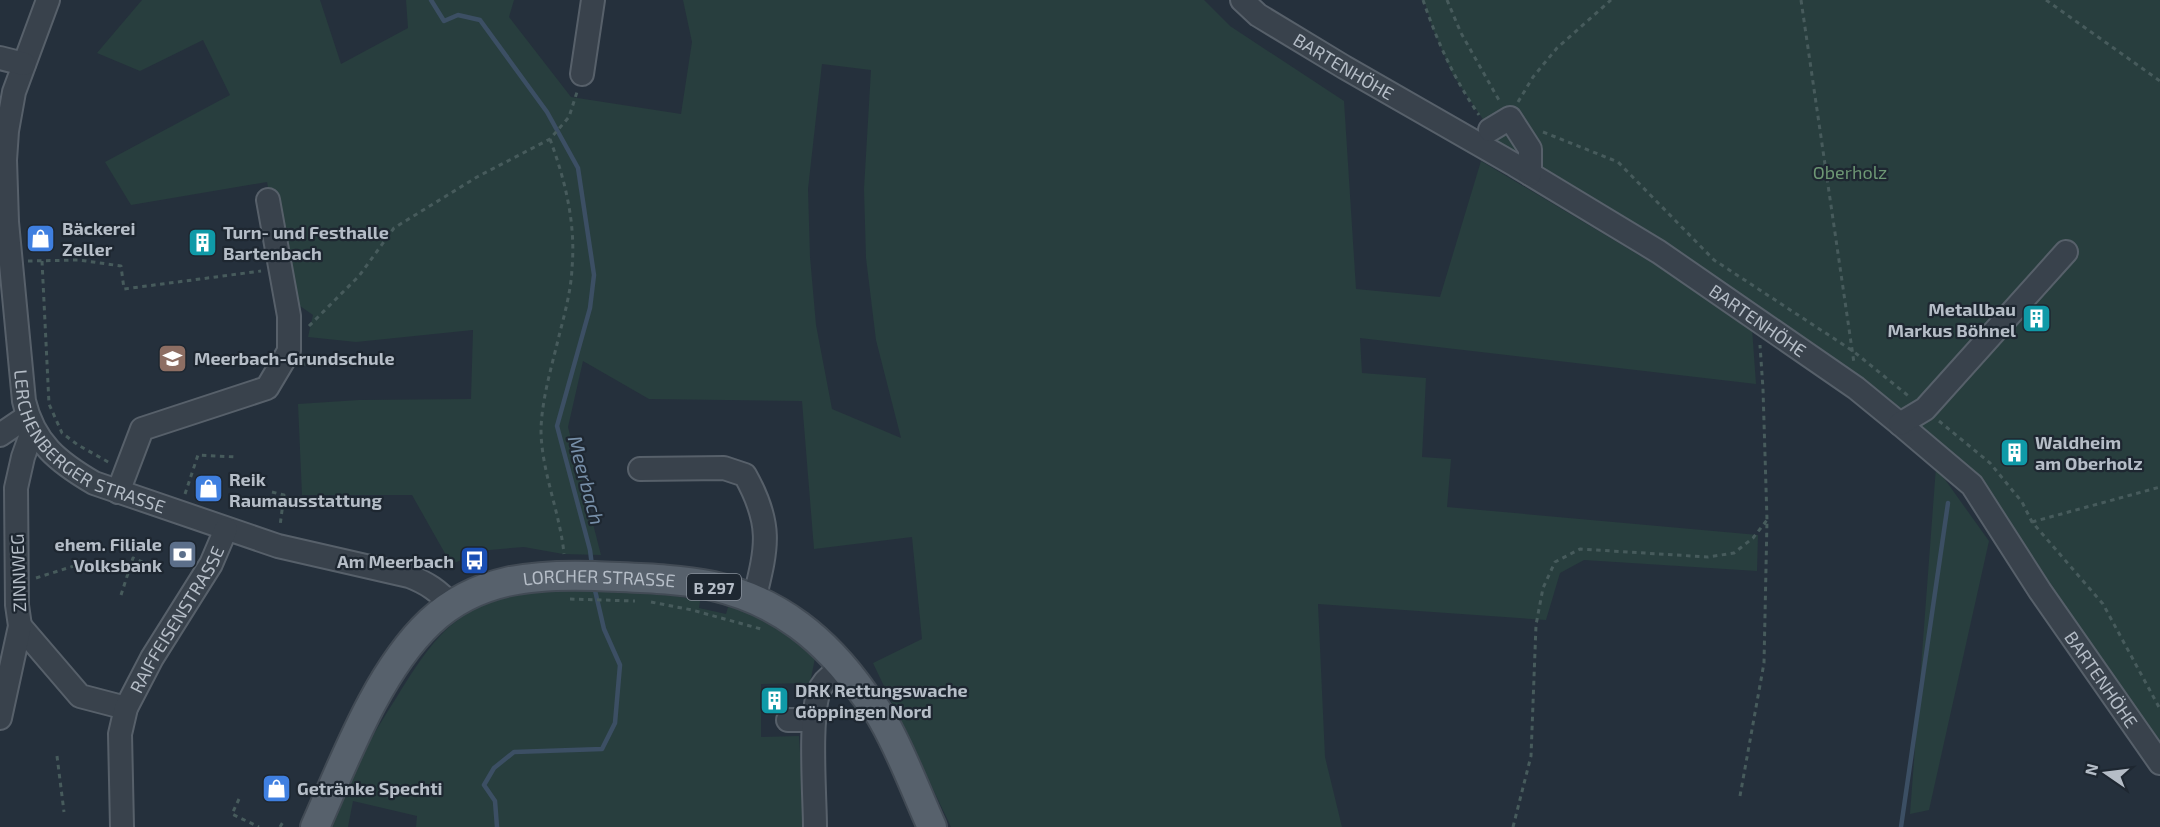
<svg xmlns="http://www.w3.org/2000/svg" width="2160" height="827" font-family="'Exo 2',sans-serif">
  <style>
    .green { fill: #283e3e; fill-rule: evenodd }
    .lines { fill: none; stroke-linecap: round; stroke-linejoin: round }
    .stream { stroke: #3c4f64; stroke-width: 4.5 }
    .minor-casing { stroke: #57606a; stroke-width: 26 }
    .major-casing { stroke: #424b55; stroke-width: 32 }
    .path { stroke: #475b5c; stroke-width: 3; stroke-dasharray: 4.5 4.5; stroke-linecap: butt }
    .minor { stroke: #39424c; stroke-width: 22 }
    .major { stroke: #57616c; stroke-width: 28 }
    .labels { text-anchor: middle; dominant-baseline: central; stroke-width: 4.5; stroke-linejoin: round; paint-order: stroke }
    .shield { fill: #1e2731; stroke: #88909a; stroke-width: 1.5 }
    .shield-label { font-size: 16px; font-weight: bold; fill: #b5bdc7 }
    .street-label { font-size: 18px; fill: #b5bdc7; stroke: #1e2731 }
    .park-label { font-size: 18px; fill: #6d9774; stroke: #1e2731 }
    .poi-label { font-size: 18px; font-weight: bold; fill: #b5bdc7; stroke: #1e2731; text-anchor: start }
    .water-label { font-size: 20px; font-style: italic; fill: #778fa9; stroke: #1e2731 }
  </style>
  <rect width="100%" height="100%" fill="#25303c"/>
  <path class="green" d="M142,0H320L341,64L408,28L406,0H514L509,17L571,97L681,114L692,42L683,0H1204L1230,26L1344,101L1356,289L1440,297L1481,161L1654,264L1752,328L1756,384L1360,338L1362,373L1426,378L1422,457L1451,459L1447,507L1758,535L1757,571L1584,560L1560,573L1546,620L1318,604L1325,757L1342,827H951L873,663L922,639L912,537L814,549L802,401L649,399L583,361L568,427L601,555L563,554L524,547L489,550L451,564L412,495H302L298,404L359,400L471,399L473,330L356,342L308,337L313,315L290,299L267,182L131,205L105,162L230,95L203,40L140,71L97,53ZM822,64L871,70L864,189L866,258L876,340L901,438L832,409L816,325L810,257L808,189Z
    M1424,0H2160V763L1965,472L1501,146L1453,75L1433,29Z
    M1936,467L1989,541L1929,810L1910,814Z
    M567,585L581,590L598,591L599,585L652,591L700,601L699,608L726,614L728,607L761,614L795,635L791,638L798,641L815,658L810,683L761,684V737L799,736L804,816L802,827H416L417,816L353,801L348,827H326C346,781 371,737 398,695C417,665 435,634 465,615C496,595 531,591 566,591Z"/>
  <g class="lines">
    <path class="stream" d="M431,0L444,21L458,15L480,20L547,112L578,168L594,275L590,308L557,426L590,550L592,566
      M497,827L495,801L484,785L494,768L514,752L602,749L615,723L620,665L604,629L594,586
      M1901,827L1948,503"/>
    <defs>
      <g id="minor">
        <path id="s1" d="M48,0L14,92L7,131L5,160L7,222L24,401C34,443 58,462 94,483L278,546L409,576C427,583 439,591 452,606"/>
        <path id="s2" d="M1242,0L1258,15L1344,67L1515,165L1659,252L1856,388L1900,424L1972,485L2040,591L2160,763"/>
        <path d="M0,58L24,64"/>
        <path d="M582,74L593,0"/>
        <path d="M1490,130L1510,118L1530,149V174"/>
        <path d="M1900,424L1925,409L2066,252"/>
        <path d="M0,435L28,416"/>
        <path d="M640,469L724,468L745,475C773,525 767,547 754,600"/>
        <path d="M118,492L142,429L267,388L289,351V316L268,200"/>
        <path d="M20,626L80,696L126,708"/>
        <path d="M0,718L20,626L17,605L16,488L23,457L33,429"/>
        <path d="M788,720H814"/>
        <path id="s3" d="M122,827L120,734L126,708L152,658L211,564L226,529"/>
        <path d="M815,827C815,798 808,709 821,687C827,677 835,673 845,667"/>
      </g>
      <g id="major">
        <path id="s4" d="M315,827C344,762 377,672 430,622C477,578 534,574 595,576C634,578 675,578 713,586C779,601 826,640 864,694C870,702 878,710 883,720C902,753 916,792 932,827"/>
      </g>
    </defs>
    <use href="#minor" class="minor-casing"/>
    <use href="#major" class="major-casing"/>
    <path class="path" d="M1423,0C1437,41 1454,79 1479,115
      M1447,0L1461,33L1500,102
      M1801,0L1854,363
      M2046,0L2160,81
      M1518,102L1533,77L1557,48L1611,0
      M1543,132L1618,162L1714,260L1853,351L1911,398
      M550,139C565,180 576,223 572,268C571,292 564,316 558,340C551,369 542,399 541,429C541,471 560,512 564,554
      M28,261L79,260L121,266L124,289L261,271
      M42,261L49,404L62,433L78,445L110,463
      M309,326L359,276L394,228L477,177L550,139L569,117L577,92
      M301,364H309
      M1939,421L1990,463L2022,502L2032,522L2103,604L2160,709
      M272,492L284,495L280,526
      M185,494L198,455L236,457
      M2032,522L2160,487
      M36,578L74,566
      M121,595L133,558L147,564
      M570,599L635,601
      M651,602L692,610L761,629
      M57,756L64,812
      M1740,796L1764,663L1767,520L1763,389L1760,345
      M239,799L232,814L259,827
      M280,827L283,822
      M1513,827L1531,756L1536,625L1543,588L1555,562L1580,549L1708,557L1734,553L1753,538L1767,520"/>
    <use href="#minor" class="minor"/>
    <use href="#major" class="major"/>
  </g>
  <defs>
    <symbol id="shop-square" viewBox="-11 -11 22 22"><rect x="-9" y="-9" width="18" height="18" rx="4" fill="#3f7fe0" stroke="#1e2731"/><path d="M-5-2.5h2.3a2.7 3.5 0 0 1 5.4 0H5L5.5 6h-11ZM-1.5-2.5h3a1.5 2.3 0 0 0-3 0Z" fill="#fff"/></symbol>
    <symbol id="building-square" viewBox="-11 -11 22 22"><rect x="-9" y="-9" width="18" height="18" rx="4" fill="#0f9aa8" stroke="#1e2731"/><path d="M-4-6H4V6H1V3H-1V6H-4ZM-2.5-4.3h1.7v1.8h-1.7ZM.8-4.3h1.7v1.8H.8ZM-2.5-1h1.7V.8h-1.7ZM.8-1h1.7V.8H.8Z" fill="#fff"/></symbol>
    <symbol id="school-square" viewBox="-11 -11 22 22"><rect x="-9" y="-9" width="18" height="18" rx="4" fill="#8d6e63" stroke="#1e2731"/><path d="M0-5L7-2L0 1L-7-2ZM-4 1L0 2.5L4 1V4Q0 6-4 4Z" fill="#fff"/></symbol>
    <symbol id="bank-square" viewBox="-11 -11 22 22"><rect x="-9" y="-9" width="18" height="18" rx="4" fill="#5c6f8a" stroke="#1e2731"/><path d="M-6-4H6V4H-6ZM0-2.3a2.3 2.3 0 1 0 0 4.6a2.3 2.3 0 1 0 0-4.6Z" fill="#fff"/></symbol>
    <symbol id="bus-square" viewBox="-11 -11 22 22"><rect x="-9" y="-9" width="18" height="18" rx="4" fill="#1a4fb4" stroke="#1e2731"/><path d="M-5-6H5V4H4V6H2V4H-2V6H-4V4H-5ZM-3.5-4V0h7V-4ZM-3.5 1.2v1.5H-2V1.2ZM2 1.2v1.5H3.5V1.2Z" fill="#fff"/></symbol>
  </defs>
  <g fill-rule="evenodd">
    <use href="#shop-square" x="24" y="222" width="33" height="33"/>
    <use href="#building-square" x="186" y="226" width="33" height="33"/>
    <use href="#building-square" x="2020" y="302" width="33" height="33"/>
    <use href="#school-square" x="156" y="342" width="33" height="33"/>
    <use href="#building-square" x="1998" y="436" width="33" height="33"/>
    <use href="#shop-square" x="192" y="472" width="33" height="33"/>
    <use href="#bank-square" x="166" y="538" width="33" height="33"/>
    <use href="#bus-square" x="458" y="544" width="33" height="33"/>
    <use href="#building-square" x="758" y="684" width="33" height="33"/>
    <use href="#shop-square" x="260" y="772" width="33" height="33"/>
  </g>
  <g class="labels">
    <rect class="shield" x="687" y="574" width="54" height="26" rx="4.5"/>
    <g class="shield-label">
      <text x="714" y="587">B 297</text>
    </g>
    <g class="street-label">
      <text stroke="none"><textPath href="#s2" startOffset="122">BARTENHÖHE</textPath></text>
      <text stroke="none"><textPath href="#s2" startOffset="608">BARTENHÖHE</textPath></text>
      <text stroke="none"><textPath href="#s1" startOffset="486">LERCHENBERGER STRASSE</textPath></text>
      <text transform="translate(18 573) rotate(-92)">ZINNWEG</text>
      <text stroke="none"><textPath href="#s4" startOffset="417">LORCHER STRASSE</textPath></text>
      <text stroke="none"><textPath href="#s3" startOffset="222">RAIFFEISENSTRASSE</textPath></text>
      <text stroke="none"><textPath href="#s2" startOffset="1112">BARTENHÖHE</textPath></text>
    </g>
    <g class="park-label">
      <text x="1850" y="172">Oberholz</text>
    </g>
    <g class="poi-label">
      <text x="62" y="228">Bäckerei<tspan x="62" dy="21">Zeller</tspan></text>
      <text x="223" y="232">Turn- und Festhalle<tspan x="223" dy="21">Bartenbach</tspan></text>
      <text x="2016" y="309" text-anchor="end">Metallbau<tspan x="2016" dy="21">Markus Böhnel</tspan></text>
      <text x="194" y="358">Meerbach-Grundschule</text>
      <text x="2035" y="442">Waldheim<tspan x="2035" dy="21">am Oberholz</tspan></text>
      <text x="229" y="479">Reik<tspan x="229" dy="21">Raumausstattung</tspan></text>
      <text x="162" y="544" text-anchor="end">ehem. Filiale<tspan x="162" dy="21">Volksbank</tspan></text>
      <text x="454" y="561" text-anchor="end">Am Meerbach</text>
      <text x="795" y="690">DRK Rettungswache<tspan x="795" dy="21">Göppingen Nord</tspan></text>
      <text x="297" y="788">Getränke Spechti</text>
    </g>
    <g class="water-label">
      <text transform="translate(587 480) rotate(75)">Meerbach</text>
    </g>
  </g>
  <g transform="translate(2106 773) rotate(284)" stroke="#1e2731" stroke-width="4.5" paint-order="stroke">
  <path d="M0-4.5L10 22L0 15L-10 22Z" fill="#b5bdc7"/>
  <text y="-9" font-size="16" font-weight="bold" text-anchor="middle" fill="#b5bdc7">N</text>
  </g>
</svg>
